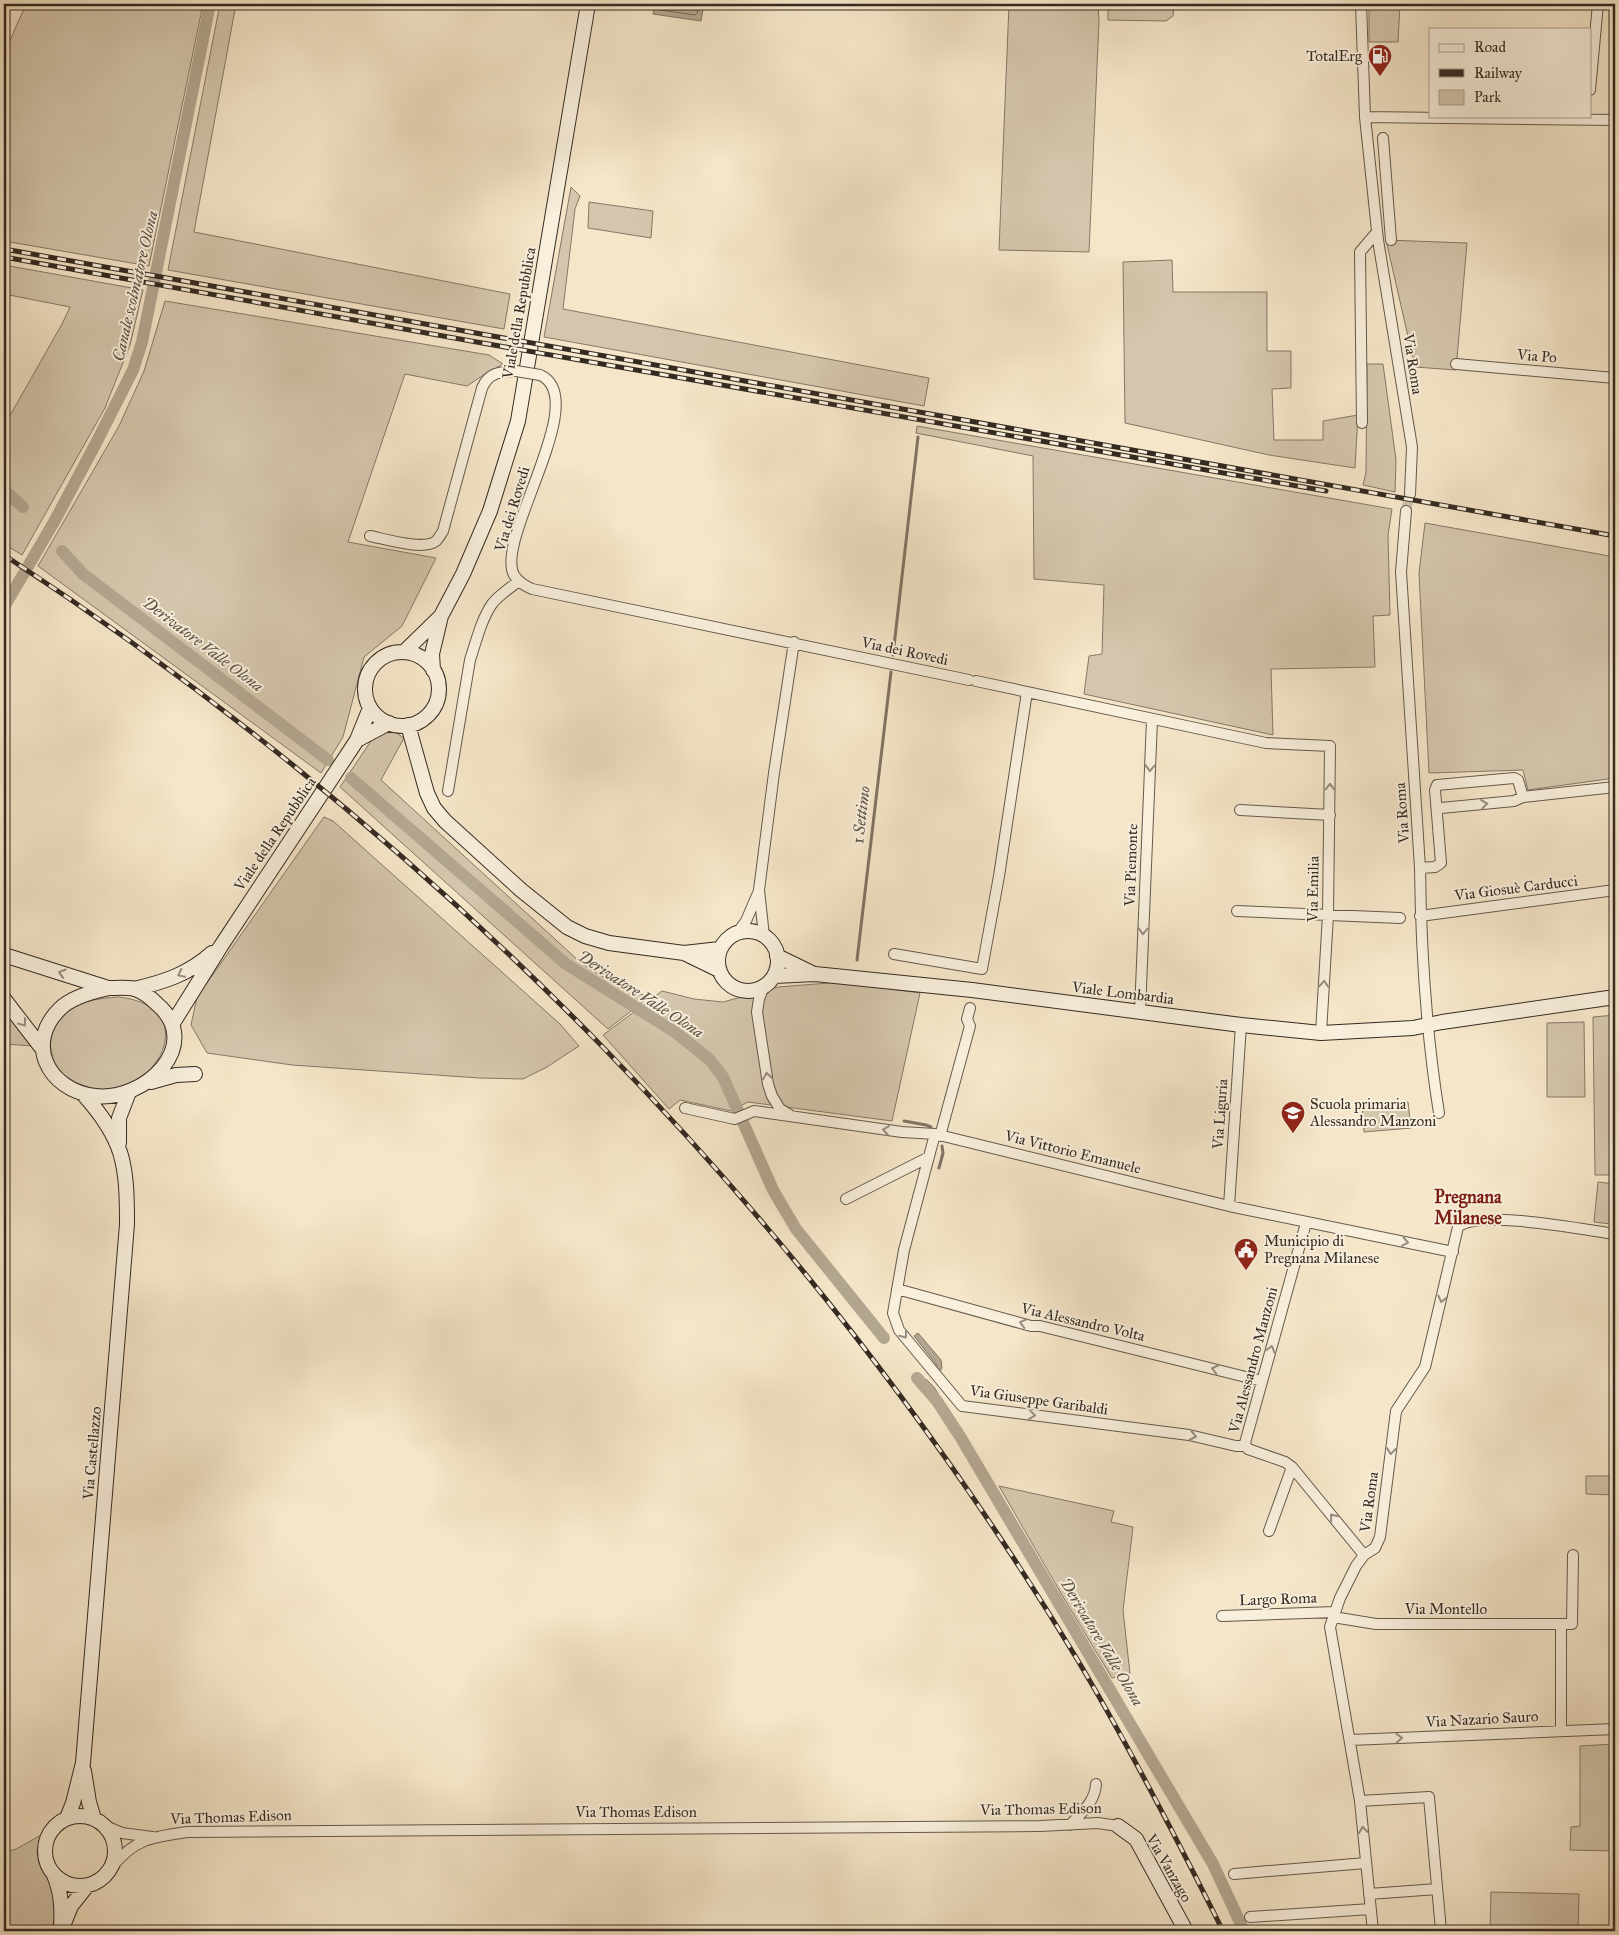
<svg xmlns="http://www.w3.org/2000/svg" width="1619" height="1935" font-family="'IM FELL Great Primer',serif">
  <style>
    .green { fill: #d4c6ad; stroke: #847868 }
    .water { fill: #b3a690; stroke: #807464 }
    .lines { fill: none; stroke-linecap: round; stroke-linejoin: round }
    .shore { stroke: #746859; stroke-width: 1 }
    .stream { stroke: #807464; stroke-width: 3 }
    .canal { stroke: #b3a690; stroke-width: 12 }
    .street-tunnel { stroke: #cec0a8; stroke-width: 10; stroke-dasharray: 10 5; stroke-linecap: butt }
    .street-casing { stroke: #64594c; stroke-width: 12 }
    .secondary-casing { stroke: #342a22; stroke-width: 16 }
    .street { stroke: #f8efdc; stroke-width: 10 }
    .secondary { stroke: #f8efdc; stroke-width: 14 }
    .rail-casing { stroke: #342a22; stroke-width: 5 }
    .rail { stroke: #f8efdc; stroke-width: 3; stroke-dasharray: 9; stroke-linecap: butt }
    .street-bridge-casing { stroke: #64594c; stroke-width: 12; stroke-linecap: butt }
    .street-bridge { stroke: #f8efdc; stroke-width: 10 }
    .oneway { stroke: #968c7f }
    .labels { text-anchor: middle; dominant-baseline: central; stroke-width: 4; stroke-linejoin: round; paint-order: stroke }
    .poi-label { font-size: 15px; fill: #342a22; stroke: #f8efdc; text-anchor: start }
    .street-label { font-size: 15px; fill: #342a22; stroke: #f8efdc }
    .water-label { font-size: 16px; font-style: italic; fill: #5a4f43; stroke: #f8efdc }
    .quarter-label { font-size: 18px; font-weight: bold; fill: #7a1f14; stroke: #f8efdc }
  </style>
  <rect width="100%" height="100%" fill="#f5e6c9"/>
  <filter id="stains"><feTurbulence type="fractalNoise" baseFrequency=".004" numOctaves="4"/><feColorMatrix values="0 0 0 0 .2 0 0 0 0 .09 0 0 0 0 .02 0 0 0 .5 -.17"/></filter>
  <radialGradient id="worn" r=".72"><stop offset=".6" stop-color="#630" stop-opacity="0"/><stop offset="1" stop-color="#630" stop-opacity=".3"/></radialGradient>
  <path class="green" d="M26,4H203L149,266L4,241V54Z
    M220,4H236L194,232L510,294L504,329L168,270Z
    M1009,4H1098L1099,21L1089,252L999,250Z
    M1108,4H1174L1173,16L1166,21L1108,20Z
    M1369,4H1400L1398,42H1369Z
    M571,187L580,196L575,209L563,309L929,378L924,406L544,337Z
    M589,202L653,211L651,238L588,228Z
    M1386,240L1467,243L1456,370L1415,367Z
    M1172,260L1173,292H1267V351H1291V388L1272,389L1274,440H1323V421L1358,415L1355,468L1269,455L1125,423L1123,262Z
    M4,265L143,290L130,345L105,408L22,555L4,544V426L62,324L70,307L4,294Z
    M165,301L489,355L503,364L485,374L467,386L405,374L348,542L436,558L402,626L364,657L343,737L321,773L38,566L119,426L144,371Z
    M1367,364H1383L1396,460L1395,492L1363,485L1366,472Z
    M917,426L1392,509L1388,535L1390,615L1373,616L1375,667L1271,669L1273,735L1084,694L1089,656L1102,654L1104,585L1034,579L1033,456L916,433Z
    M1425,523L1615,557V643L1613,698H1615V778L1528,790L1523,770L1429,773L1419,573Z
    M392,730L404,738L381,780L580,962C602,978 624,988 649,997L608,1029L340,787L371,741L384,731Z
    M324,817L333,821L560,1024L579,1046L547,1067L523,1079L479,1078L292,1065L207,1053L191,1025L197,997Z
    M841,982L920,993L892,1121L748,1102L731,1111L680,1100L669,1109L603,1035L662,991L694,999L723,1002L778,987Z
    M119,997C204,1007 159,1098 93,1089C59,1085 37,1048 60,1019C73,1001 100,998 119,997Z
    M4,1009L32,1046L4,1044Z
    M1615,1015V1175H1595L1593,1017Z
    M1584,1022L1585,1097H1547V1023Z
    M1408,1102L1411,1128L1364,1132L1362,1106Z
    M1598,1182L1615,1184L1611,1224L1594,1222Z
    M1586,1476H1615V1495L1586,1494Z
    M999,1486L1114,1511L1111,1522L1133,1527L1123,1610L1130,1674L1112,1678L1066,1602Z
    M1615,1744V1851L1570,1850L1571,1827L1580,1826V1746Z
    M41,1835L37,1852L39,1863L51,1884L57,1900L52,1931H4V1853L16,1849Z
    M1491,1892L1579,1894L1578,1931H1490Z"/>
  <path class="water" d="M655,4H704L701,21L653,14Z
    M918,1333L941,1360L942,1368L940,1371L936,1368V1364L914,1336Z
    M919,1376L924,1381L926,1379C932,1385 939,1391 939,1399L934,1403L915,1380Z"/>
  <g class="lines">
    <path class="shore" d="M660,4L661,10L695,15L697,13L699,4"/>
    <path class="stream" d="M893,655L918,437
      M857,960L891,672
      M904,1121L926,1125L931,1127
      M939,1168L943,1153L942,1146"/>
    <path class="canal" d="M4,490L23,507
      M62,551L83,574L328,760
      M4,607L54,522L95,445L133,370L142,342L210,4
      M351,778L566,964L675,1032L710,1060L723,1077L773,1190L796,1229L884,1338
      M917,1378L937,1401L961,1438L1213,1864L1244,1931"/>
    <path class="street-tunnel" d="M1406,511L1410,494"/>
    <defs>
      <path id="street" d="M1361,4L1365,117L1374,202L1378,240L1412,447L1410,494
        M1590,90L1598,4
        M1365,117L1615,120
        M1383,138L1391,240
        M1456,364L1615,378
        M540,375C593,398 494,539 514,575C518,582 525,586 532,589L969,680
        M1362,423L1360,252L1377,232
        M1406,511L1401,572L1420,868C1421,950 1426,1032 1439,1113
        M370,536C385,539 424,551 436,541C438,539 441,534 443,531L482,388C489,372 500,372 516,371
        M976,681L1266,743L1330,746L1328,915L1321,1033
        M448,791L470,660C476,642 481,620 492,604C499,595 510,588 519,581
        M1523,797L1615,787
        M1240,810L1330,815
        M1420,868L1435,867L1441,863L1435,790L1437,785L1514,778L1518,780L1523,797L1514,801L1441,808L1437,811
        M1237,911L1400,918
        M1420,916L1615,890
        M738,932L746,921L758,893
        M764,936L759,890L774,773L794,642
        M894,954L982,969L999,876L1027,692
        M764,986L759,999L757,1012L768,1084L772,1096L780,1109L790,1115
        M1140,1012L1152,720
        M685,1108L730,1118L735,1119L754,1111L902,1132L935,1134L1229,1206L1453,1252
        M935,1134L904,1250L893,1313L899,1330L962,1406L1189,1435L1236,1446H1246L1248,1449L1285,1462L1292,1467L1364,1555
        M940,1136L970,1026L967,1019L970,1008
        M846,1199L929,1157
        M1229,1206L1241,1025
        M897,1289L1031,1326H1040L1262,1381
        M1246,1446L1245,1443L1306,1223
        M1269,1531L1292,1467
        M1222,1616L1335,1612
        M1333,1617L1376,1624H1572L1573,1555
        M1561,1624V1730
        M1350,1740L1615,1729
        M1360,1801L1429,1797L1441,1931
        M1070,1825C1082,1812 1095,1802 1096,1784
        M106,1826L122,1833L152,1837
        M112,1867C135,1838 153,1837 188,1832L1040,1826L1098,1823L1118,1826
        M1234,1874L1366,1863
        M1369,1894L1437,1889
        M1250,1917L1371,1909
        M1373,1931L1360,1801L1330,1627L1340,1598L1356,1566L1364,1555L1375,1548L1380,1537L1396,1411L1425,1367L1458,1227C1479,1209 1585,1230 1615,1234"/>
      <path id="secondary" d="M404,652L440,617
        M365 689a37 37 0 1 1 74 0a37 37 0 1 1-74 0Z
        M433,670L432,654L441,616L463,574L490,511L518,421L588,4
        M408,725L427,793L434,808L445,821L521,890L567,927L585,936L609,943L684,953L720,949
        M357,740L389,723
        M718 961a30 30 0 1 1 60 0a30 30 0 1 1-60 0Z
        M684,953L719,970
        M4,955L108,988
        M777,956L812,973
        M774,976L815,974L972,990L1241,1025L1321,1033L1413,1028L1442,1022L1615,997
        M109,988C117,988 127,987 135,989C143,992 151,998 157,1004C205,1045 144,1102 95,1096C47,1090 23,1041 63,1006C76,996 92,992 109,988Z
        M134,989C164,982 189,974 212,953
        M4,999L41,1047
        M173,1023L221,946L357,740L370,708
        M151,1082L176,1075L195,1074
        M119,1143V1118L129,1092
        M84,1771L89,1802L94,1819
        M45 1851a35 35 0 1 1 70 0a35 35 0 1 1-70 0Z
        M67,1818L73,1803L83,1763L127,1224C127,1164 124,1139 83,1094
        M1118,1826L1136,1839L1186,1931
        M54,1875C62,1894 62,1911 61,1931
        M65,1921L71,1906L87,1886"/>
    </defs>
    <use href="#street" class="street-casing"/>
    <use href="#secondary" class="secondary-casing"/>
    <use href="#street" class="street"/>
    <use href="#secondary" class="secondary"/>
    <defs>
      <path id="rail" d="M4,249L1615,536
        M4,257L471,341L1326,491
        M4,555C437,838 809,1215 1077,1659C1130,1748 1177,1839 1223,1931"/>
    </defs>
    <use href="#rail" class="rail-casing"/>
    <use href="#rail" class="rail"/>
    <defs>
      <path id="street-bridge" d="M516,371L540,375"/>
    </defs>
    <use href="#street-bridge" class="street-bridge-casing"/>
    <use href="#street-bridge" class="street-bridge"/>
  </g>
  <defs><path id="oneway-chevron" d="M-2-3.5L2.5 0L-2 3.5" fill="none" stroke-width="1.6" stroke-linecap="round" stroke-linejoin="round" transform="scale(1.25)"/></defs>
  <g class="oneway">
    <use href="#oneway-chevron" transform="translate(1150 768) rotate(92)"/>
    <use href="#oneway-chevron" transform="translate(1330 787) rotate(-89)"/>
    <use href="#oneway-chevron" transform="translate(1484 804) rotate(-6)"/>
    <use href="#oneway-chevron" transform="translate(1143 931) rotate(92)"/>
    <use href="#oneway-chevron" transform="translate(62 973) rotate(-163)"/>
    <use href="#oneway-chevron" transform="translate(181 974) rotate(154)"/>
    <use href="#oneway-chevron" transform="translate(1324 984) rotate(-86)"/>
    <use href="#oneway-chevron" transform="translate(23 1023) rotate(53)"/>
    <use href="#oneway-chevron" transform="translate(767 1076) rotate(-99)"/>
    <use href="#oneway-chevron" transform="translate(886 1130) rotate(-172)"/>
    <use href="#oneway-chevron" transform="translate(1405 1242) rotate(11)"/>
    <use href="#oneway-chevron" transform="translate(1442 1299) rotate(104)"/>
    <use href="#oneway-chevron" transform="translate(1023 1323) rotate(-165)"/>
    <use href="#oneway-chevron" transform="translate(904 1335) rotate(52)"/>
    <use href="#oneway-chevron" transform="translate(1271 1349) rotate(-75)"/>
    <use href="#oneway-chevron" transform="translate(1215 1369) rotate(-166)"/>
    <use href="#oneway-chevron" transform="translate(1032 1415) rotate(7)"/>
    <use href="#oneway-chevron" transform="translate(1193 1436) rotate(12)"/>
    <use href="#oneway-chevron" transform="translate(1391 1451) rotate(97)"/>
    <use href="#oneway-chevron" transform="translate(1333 1517) rotate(-129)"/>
    <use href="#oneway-chevron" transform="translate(1399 1738) rotate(-3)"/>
    <use href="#oneway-chevron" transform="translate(1363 1830) rotate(-96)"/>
  </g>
  <defs>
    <symbol id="fuel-pin" viewBox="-11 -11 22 30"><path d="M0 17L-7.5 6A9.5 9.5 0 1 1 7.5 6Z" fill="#8f2418" stroke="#f8efdc"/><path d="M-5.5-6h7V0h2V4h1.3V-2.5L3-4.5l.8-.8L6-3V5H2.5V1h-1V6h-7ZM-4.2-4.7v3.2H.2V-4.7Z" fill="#fff"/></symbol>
    <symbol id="school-pin" viewBox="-11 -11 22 30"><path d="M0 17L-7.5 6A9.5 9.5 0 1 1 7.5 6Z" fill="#8f2418" stroke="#f8efdc"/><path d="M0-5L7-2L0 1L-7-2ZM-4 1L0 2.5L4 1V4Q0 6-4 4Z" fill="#fff"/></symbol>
    <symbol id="civic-pin" viewBox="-11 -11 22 30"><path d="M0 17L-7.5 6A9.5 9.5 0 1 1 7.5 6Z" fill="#8f2418" stroke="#f8efdc"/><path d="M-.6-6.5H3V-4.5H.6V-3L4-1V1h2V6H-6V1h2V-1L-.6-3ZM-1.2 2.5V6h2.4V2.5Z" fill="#fff"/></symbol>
  </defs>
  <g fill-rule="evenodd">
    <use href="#fuel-pin" x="1366" y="42" width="28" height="38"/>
    <use href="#school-pin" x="1279" y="1099" width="28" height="38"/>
    <use href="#civic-pin" x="1232" y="1236" width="28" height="38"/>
  </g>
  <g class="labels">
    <g class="poi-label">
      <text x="1362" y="56" text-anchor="end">TotalErg</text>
      <text x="1310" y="1104">Scuola primaria<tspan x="1310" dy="17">Alessandro Manzoni</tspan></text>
      <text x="1264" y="1241">Municipio di<tspan x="1264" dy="17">Pregnana Milanese</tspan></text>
    </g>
    <g class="street-label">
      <text transform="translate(519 313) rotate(-80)">Viale della Repubblica</text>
      <text transform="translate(1537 356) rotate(5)">Via Po</text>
      <text transform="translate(1413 364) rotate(81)">Via Roma</text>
      <text transform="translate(512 509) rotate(-73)">Via dei Rovedi</text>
      <text transform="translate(905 651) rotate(12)">Via dei Rovedi</text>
      <text transform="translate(1402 813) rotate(-94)">Via Roma</text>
      <text transform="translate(275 834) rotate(-56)">Viale della Repubblica</text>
      <text transform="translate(1131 865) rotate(-88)">Via Piemonte</text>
      <text transform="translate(1516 888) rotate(-7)">Via Giosuè Carducci</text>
      <text transform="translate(1313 889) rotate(-89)">Via Emilia</text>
      <text transform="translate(1123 993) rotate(7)">Viale Lombardia</text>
      <text transform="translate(1220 1114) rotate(-86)">Via Liguria</text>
      <text transform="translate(1073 1152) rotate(14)">Via Vittorio Emanuele</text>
      <text transform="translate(1083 1322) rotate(13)">Via Alessandro Volta</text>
      <text transform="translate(1253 1360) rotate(-75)">Via Alessandro Manzoni</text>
      <text transform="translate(1039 1400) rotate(8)">Via Giuseppe Garibaldi</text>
      <text transform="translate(92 1453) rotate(-85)">Via Castellazzo</text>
      <text transform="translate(1369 1502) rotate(-82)">Via Roma</text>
      <text transform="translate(1278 1599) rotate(-2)">Largo Roma</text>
      <text x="1446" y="1609">Via Montello</text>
      <text transform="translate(1482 1719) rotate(-3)">Via Nazario Sauro</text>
      <text transform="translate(1041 1809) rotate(-1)">Via Thomas Edison</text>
      <text x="636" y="1812">Via Thomas Edison</text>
      <text transform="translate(231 1817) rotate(-2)">Via Thomas Edison</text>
      <text transform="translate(1169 1868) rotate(60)">Via Vanzago</text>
    </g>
    <g class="water-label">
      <text transform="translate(135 286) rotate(-77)">Canale scolmatore Olona</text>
      <text transform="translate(203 644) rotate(37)">Derivatore Valle Olona</text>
      <text transform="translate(861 815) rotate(-83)">1 Settimo</text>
      <text transform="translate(641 994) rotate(33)">Derivatore Valle Olona</text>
      <text transform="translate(1102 1642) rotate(59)">Derivatore Valle Olona</text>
    </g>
    <g class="quarter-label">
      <text x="1468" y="1197">Pregnana<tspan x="1468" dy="21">Milanese</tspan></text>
    </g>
  </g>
  <rect width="1619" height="1935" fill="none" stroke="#f5e6c9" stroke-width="20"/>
  <rect x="5" y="5" width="1609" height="1925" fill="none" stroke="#342a22" stroke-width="2.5"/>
  <rect x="10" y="10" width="1599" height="1915" fill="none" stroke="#342a22"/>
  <rect x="1429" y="28" width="162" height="90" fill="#f8efdc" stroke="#aaa092"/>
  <rect x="1439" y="44" width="25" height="8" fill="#f8efdc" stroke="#aaa092"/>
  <text x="1474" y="52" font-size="15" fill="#342a22">Road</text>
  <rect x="1439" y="69" width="25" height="8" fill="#342a22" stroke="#aaa092"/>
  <text x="1474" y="78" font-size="15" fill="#342a22">Railway</text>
  <rect x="1439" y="90" width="25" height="15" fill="#d4c6ad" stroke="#aaa092"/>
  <text x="1474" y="102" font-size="15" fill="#342a22">Park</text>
  <rect width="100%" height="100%" filter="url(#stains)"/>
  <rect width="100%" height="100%" fill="url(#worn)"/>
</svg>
